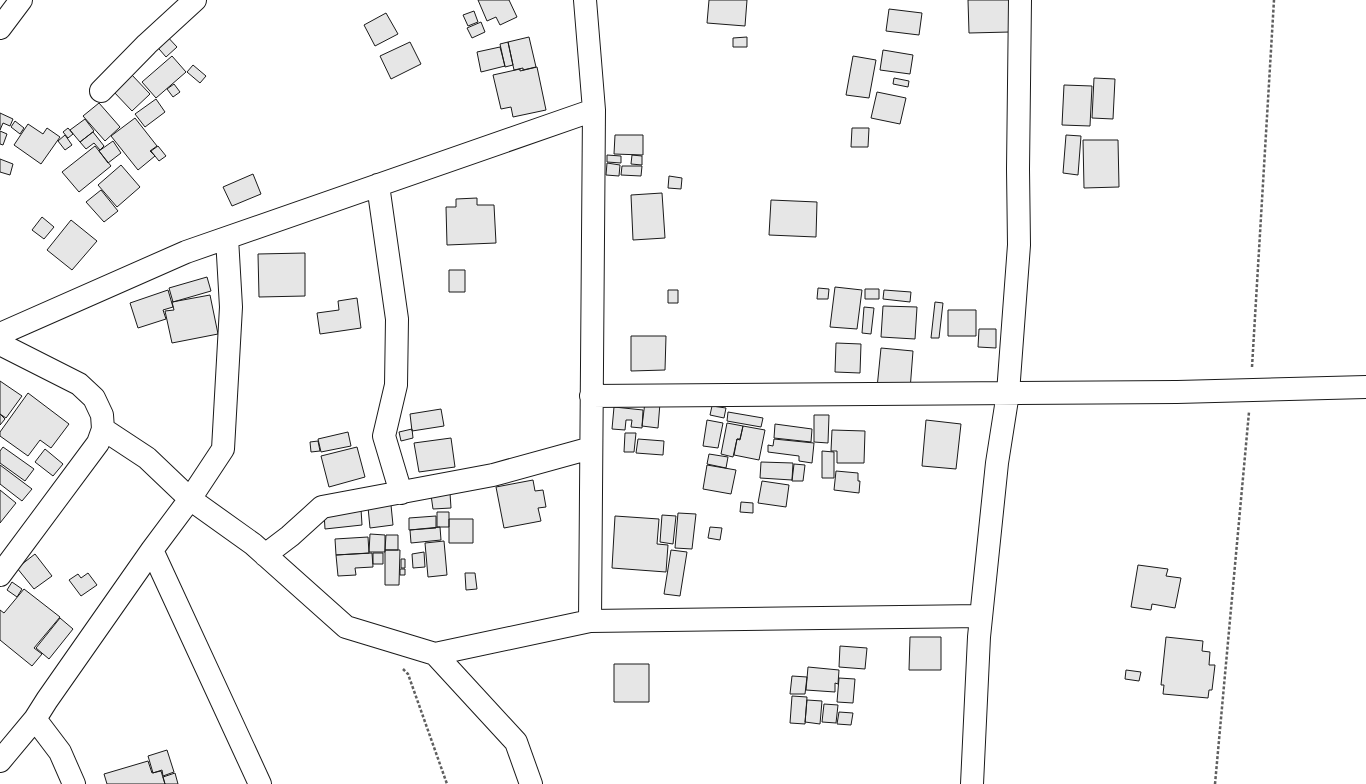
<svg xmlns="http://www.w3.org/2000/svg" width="1366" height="784" font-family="Arial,sans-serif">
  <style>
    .building { fill: #e6e6e6; stroke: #1a1a1a }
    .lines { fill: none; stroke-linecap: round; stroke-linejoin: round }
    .minor-casing { stroke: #1a1a1a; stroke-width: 24 }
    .path { stroke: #5f5f5f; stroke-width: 2.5; stroke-dasharray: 3 2; stroke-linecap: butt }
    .minor { stroke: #fff; stroke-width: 22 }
  </style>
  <rect width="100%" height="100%" fill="#fff"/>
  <path class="building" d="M478,0H509L517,17L500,25L496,17L487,21Z
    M709,0H747L745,26L707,23Z
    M968,0H1009L1010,32L969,33Z
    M889,9L922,13L919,35L886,31Z
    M474,11L478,22L468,26L463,15Z
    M386,13L398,34L375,46L364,25Z
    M481,22L485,32L472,38L467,28Z
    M164,33L177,47L166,57L153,42Z
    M529,37L536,67L523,70V68L514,70L508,42Z
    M747,37V47H733V38Z
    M410,42L421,64L391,79L380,56Z
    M508,42L513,65L505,67L500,44Z
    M500,47L505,66L481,72L477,52Z
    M883,50L913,55L910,74L880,70Z
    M172,56L186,72L156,98L142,82Z
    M853,56L876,60L869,98L846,95Z
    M193,65L206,76L200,83L187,72Z
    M537,67L546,110L513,117L511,107L501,109L493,75L520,69V71Z
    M131,74L150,94L132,111L113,91Z
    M894,78L909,81L908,87L893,84Z
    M1094,78L1115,79L1113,119L1092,118Z
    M174,84L180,92L173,97L167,89Z
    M1064,85L1092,86L1090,126L1062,125Z
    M877,92L906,98L900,124L871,118Z
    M156,99L165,112L145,127L135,114Z
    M99,103L120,127L105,141L83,116Z
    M0,113L13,119L10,126L3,123L0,130Z
    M135,118L157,146L150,151L155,156L138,170L111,136Z
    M85,119L94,131L80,142L70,130Z
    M15,121L24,128L20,134L11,127Z
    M28,124L43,134L47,128L60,137L41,164L14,145Z
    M68,128L73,134L68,138L63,132Z
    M852,128H869L868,147H851Z
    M0,131L7,134L3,145L0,144Z
    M93,132L104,146L100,150L94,143L86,149L80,142Z
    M65,135L72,145L65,150L58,141Z
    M615,135H643V155L614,154Z
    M1066,135L1081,136L1078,175L1063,173Z
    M1083,140H1118L1119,187L1084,188Z
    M113,141L121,153L108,163L99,151Z
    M95,146L111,166L79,192L62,172Z
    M158,146L166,156L159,161L151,151Z
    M607,155L621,156V163L607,162Z
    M632,155L642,156V165L631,164Z
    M0,159L13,164L10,175L0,172Z
    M607,163L620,165L619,176L606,175Z
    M121,165L140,187L117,207L98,185Z
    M622,166H642L641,176L621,175Z
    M253,174L261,194L232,206L223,187Z
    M669,176L682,178L681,189L668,188Z
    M101,190L118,211L104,222L86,202Z
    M662,193L665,238L633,240L631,195Z
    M477,198V205H494L496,243L447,245L446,207H456V199Z
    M771,200L817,202L816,237L769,235Z
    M42,217L54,227L44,239L32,230Z
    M71,220L97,241L72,270L47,250Z
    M305,253V296L259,297L258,254Z
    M449,270H465V292H449Z
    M207,277L211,291L173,302L169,288Z
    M835,287L862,290L857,329L830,327Z
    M818,288L829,289L828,299H817Z
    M865,289H879V299H865Z
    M168,290L173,307L163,310L166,319L138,328L130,303Z
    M668,290H678V303H668Z
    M884,290L911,292L910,302L883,299Z
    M210,295L218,334L172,343L165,311L174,310L172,302Z
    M357,298L361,328L320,334L317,313L339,310L338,301Z
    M935,302L943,303L939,338H931Z
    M883,306L917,307L915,339L881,337Z
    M864,307L874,308L871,334L862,333Z
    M948,310H976V336H948Z
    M979,329H996V348L978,347Z
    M631,336H666L665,370L631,371Z
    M836,343L861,344L860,373L835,372Z
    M881,348L913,351L910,390L877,388Z
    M0,381L22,396L6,418L0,414Z
    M28,393L69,424L51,448L40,440L28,456L0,436V432Z
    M645,402L660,403L658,428L642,426Z
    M712,406L726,408L724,418L710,415Z
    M614,407L643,410L642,428L631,427L632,420H626L625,430L612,429Z
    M441,409L444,426L412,431L410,414Z
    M728,412L763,418L761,427L727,421Z
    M0,414L5,419L0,425Z
    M814,415H829L828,443L814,442Z
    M707,420L723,423L718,448L703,446Z
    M926,420L961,424L956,469L922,466Z
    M727,423L743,426L740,439H737L733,457L721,454Z
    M775,424L812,429L811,442L774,438Z
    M743,426L765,430L759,460L734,455L737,439L740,440Z
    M412,429L413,438L401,441L399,432Z
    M832,430L865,431L864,463H837V451H831Z
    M348,432L351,446L321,452L318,439Z
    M625,433H636L634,452H624Z
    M451,438L455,467L419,472L414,443Z
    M638,439L664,441L663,455L636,453Z
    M774,439L814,443L812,463L799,461V456L768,452V445L773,446Z
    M318,441L320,451L311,452L310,442Z
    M3,447L34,469L25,481L0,463V451Z
    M357,447L365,477L329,487L321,456Z
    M45,449L63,464L53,476L35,462Z
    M822,451L834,452V478H822Z
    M709,454L728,457L726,468L707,464Z
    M761,462L793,463L792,480L760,478Z
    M794,464L805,465L803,481H792Z
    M0,465L32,489L22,501L0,484Z
    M707,465L736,470L731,494L703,489Z
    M836,471L858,473V481H860L859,493L834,490Z
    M533,480L535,491L543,490L546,507L538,508L541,521L504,528L496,487Z
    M762,481L789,485L786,507L758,503Z
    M0,490L16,503L0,523Z
    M450,493L451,508L433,509L431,495Z
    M741,502L753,503V513L740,512Z
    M391,505L393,525L370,528L368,507Z
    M361,509L362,525L325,529L324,513Z
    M437,512H449V527H437Z
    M678,513L696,514L692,549L675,548Z
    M662,515L676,516L673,544L660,542Z
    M436,516V528L409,530V518Z
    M615,516L659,519L657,544L668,545L666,572L612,568Z
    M449,519H473V543H449Z
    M440,527L441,540L411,543L410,530Z
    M710,527L722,528L720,540L708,538Z
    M370,534L385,535V552H369Z
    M386,535H398V550H385Z
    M368,537L369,553L336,555L335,539Z
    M444,541L447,575L428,577L425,543Z
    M385,550H400L399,585H385Z
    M671,550L687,552L680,596L664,594Z
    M424,552L425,567L413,568L412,554Z
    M372,553L373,567L355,568L356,575L338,576L336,555Z
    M373,553H383V564H373Z
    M35,554L52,576L34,589L17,568Z
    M401,559H405V568H401Z
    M1138,565L1168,569L1166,576L1181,578L1175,608L1152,604L1151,610L1131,607Z
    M400,569H405V575H400Z
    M88,573L97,585L81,596L69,580L78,574L81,578Z
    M465,573H475L477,589L466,590Z
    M12,582L22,589L17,597L7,590Z
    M24,589L60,617L34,648L42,654L32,666L0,640V610L4,613Z
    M60,618L73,629L49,659L36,648Z
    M910,637H941V670H909Z
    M1166,637L1203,641L1202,651L1210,652L1209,665H1215L1212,690H1209L1208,698L1163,694L1164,685H1161Z
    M840,646L867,648L865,669L839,667Z
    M614,664H649V702H614Z
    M808,667L839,670L838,684L835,683V692L806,690Z
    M1126,670L1141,672L1139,681L1125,679Z
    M792,676L807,677L805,694H790Z
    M839,678L855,679L853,703L837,702Z
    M792,696L807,697L805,724L790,723Z
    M807,700L822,701L820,724L805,722Z
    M824,704L838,705L836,723L822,722Z
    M839,712L853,713L851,725L837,724Z
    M167,750L174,772L163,776L162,770L153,773L148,756Z
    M148,761L152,773L161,771L165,784H107L104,774Z
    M175,773L178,784H165L163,777Z"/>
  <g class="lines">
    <defs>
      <path id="minor" d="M0,28L21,0
        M101,91L147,44L195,0
        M378,185L397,319L396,385L384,436L401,493
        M0,334L186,252L594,110
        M0,344L79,384L94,398L102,415L103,429L98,443L0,575
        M591,396L1177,392L1366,387
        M103,429L147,458L190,499L253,544L346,627L435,654
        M152,550L260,784
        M265,555L290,536L322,507L493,475L591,448
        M590,621L981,616
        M35,719L60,752L74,784
        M0,761L35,719L47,700L152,550L190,499L223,449L231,307L227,238
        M531,784L516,742L435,654L590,621L594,110L585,0
        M972,784L979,637L997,463L1008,393L1019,245L1018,169L1020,0"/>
    </defs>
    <use href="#minor" class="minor-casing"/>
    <path class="path" d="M1252,367L1274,0
      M403,669L408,674L447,784
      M1215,784L1249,412"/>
    <use href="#minor" class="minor"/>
  </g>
</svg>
